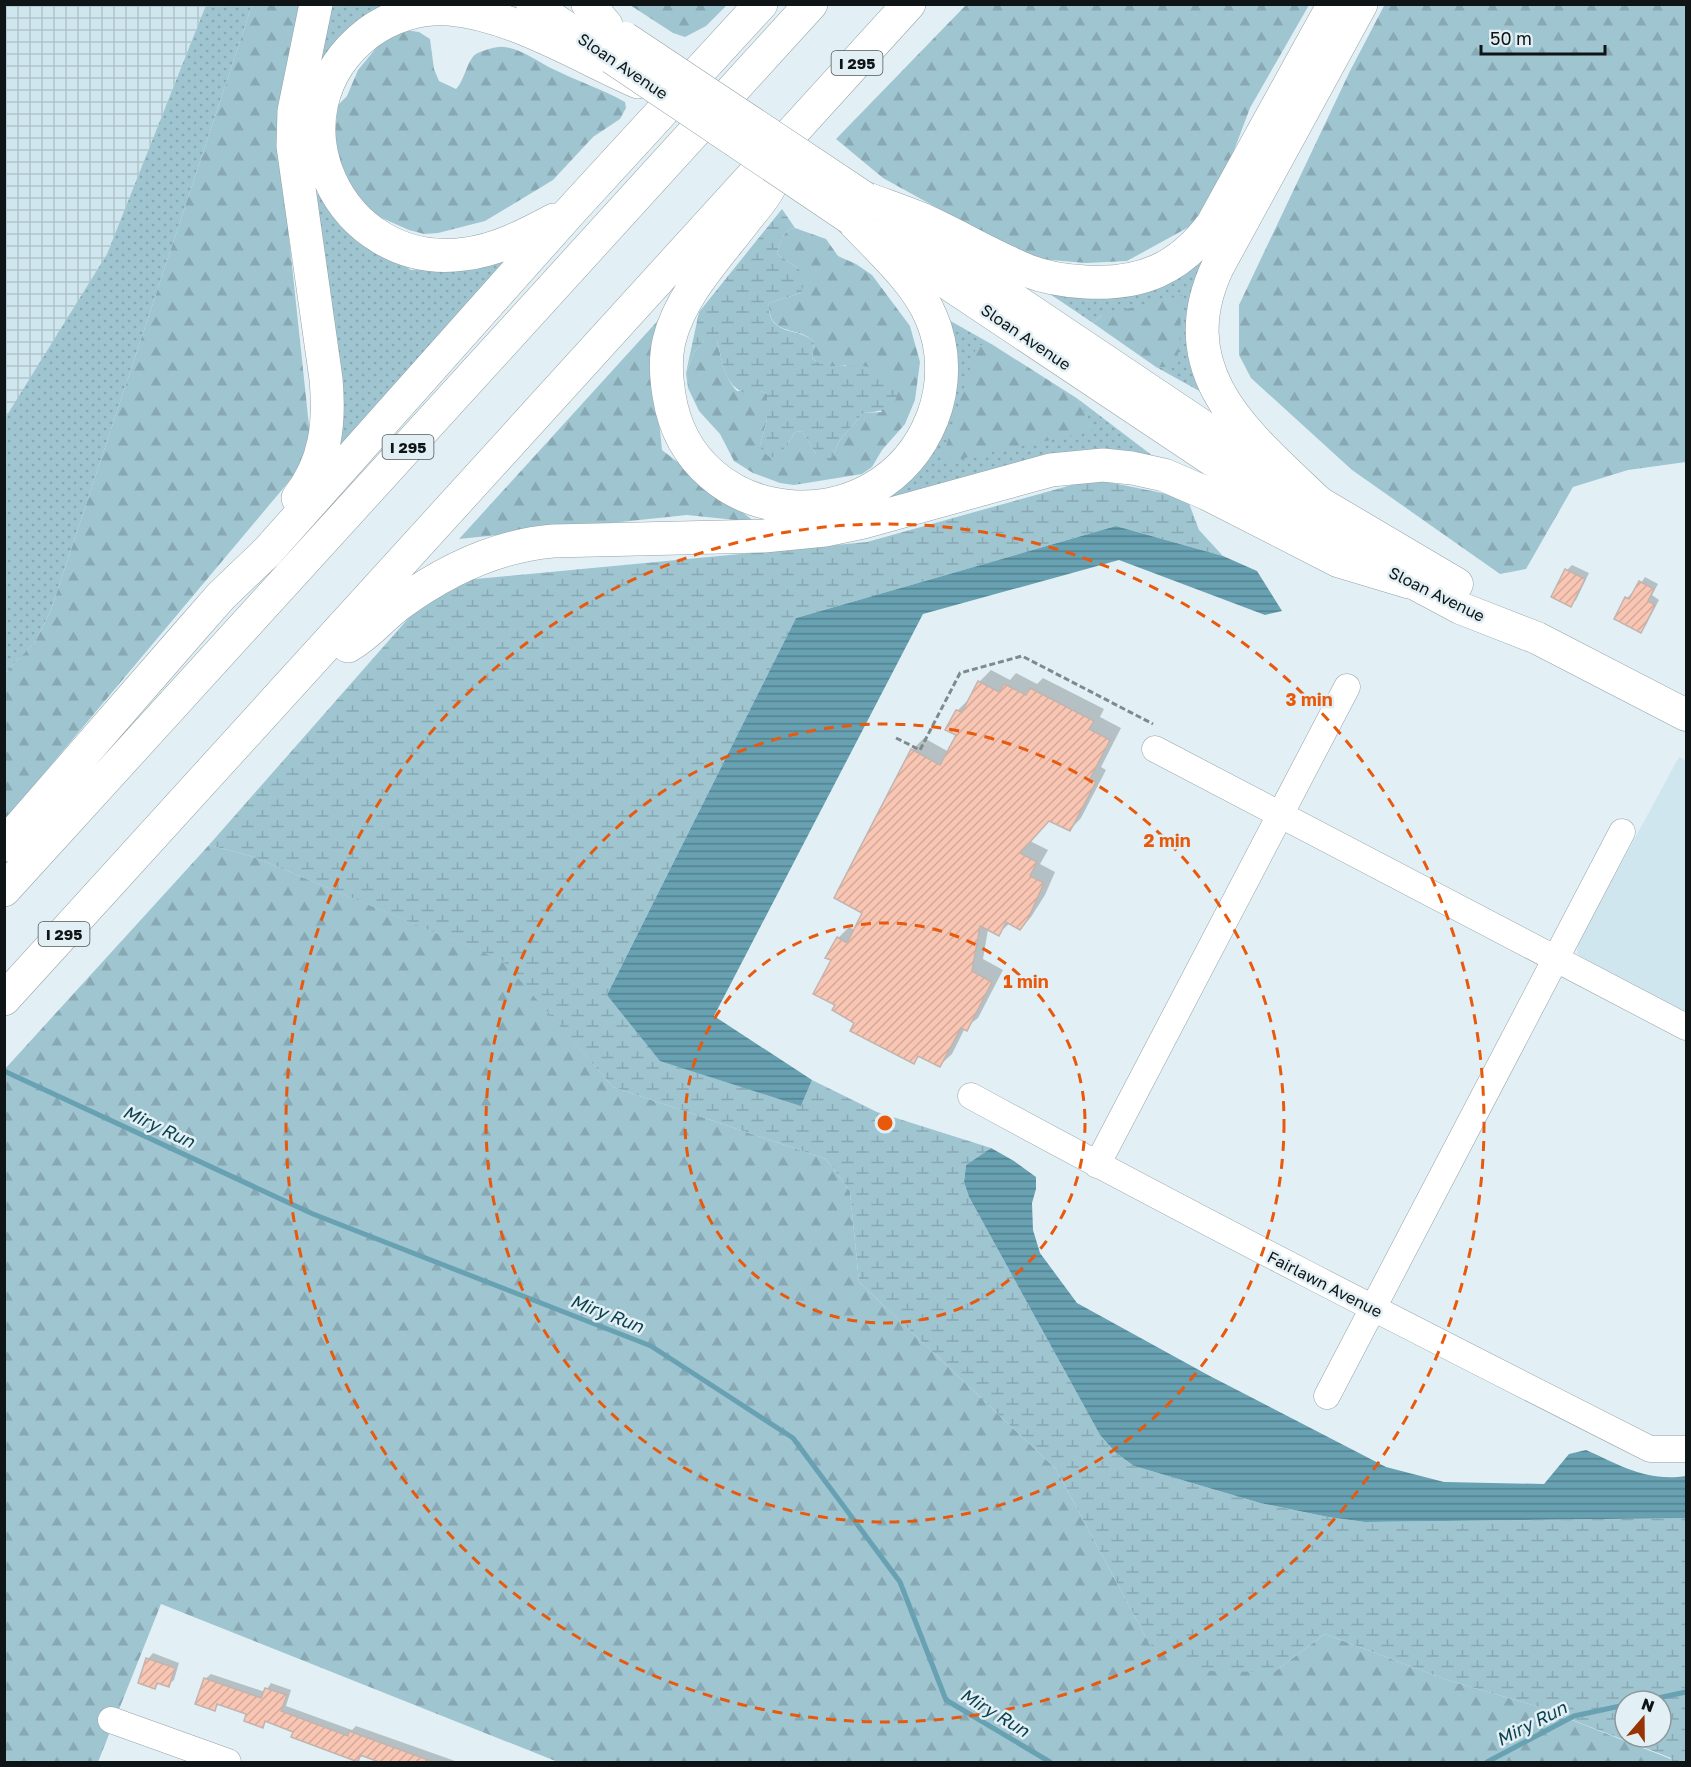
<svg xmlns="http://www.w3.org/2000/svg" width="1691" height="1767" font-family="'Golos Text',sans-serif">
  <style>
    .built { fill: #cfe6ee }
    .industrial { fill: url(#industrial-grid) }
    .grass { fill: url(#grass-dots) }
    .forest { fill: url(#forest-firs) }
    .wetland { fill: url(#wetland-marsh); fill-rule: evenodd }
    .water { fill: url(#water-rules) }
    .shadow { fill: #0003 }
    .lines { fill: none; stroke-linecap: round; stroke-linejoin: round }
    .stream { stroke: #68a1b2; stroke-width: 5 }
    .building { fill: url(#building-hatch); stroke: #c2b4af; stroke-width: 1.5 }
    .minor-casing { stroke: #94a2a7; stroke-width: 27 }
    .major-casing { stroke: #94a2a7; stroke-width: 33 }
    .highway-casing { stroke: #94a2a7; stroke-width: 34 }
    .path { stroke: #808a8d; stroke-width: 3; stroke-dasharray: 6 3; stroke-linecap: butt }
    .minor { stroke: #fff; stroke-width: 26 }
    .major { stroke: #fff; stroke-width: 32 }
    .highway { stroke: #fff; stroke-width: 33 }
    .major-bridge-casing { stroke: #94a2a7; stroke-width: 33; stroke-linecap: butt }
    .major-bridge { stroke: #fff; stroke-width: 32 }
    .ring { fill: none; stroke: #e8590c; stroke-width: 3; stroke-dasharray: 10 8 }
    .labels { text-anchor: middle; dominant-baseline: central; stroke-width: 5; stroke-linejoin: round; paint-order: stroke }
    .shield { fill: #e2f0f5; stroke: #4e5759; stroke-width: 1.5 }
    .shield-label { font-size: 15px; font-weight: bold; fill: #0f1516 }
    .street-label { font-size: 16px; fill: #0f1516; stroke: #e2f0f5 }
    .water-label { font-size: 18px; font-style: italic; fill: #0a3f4c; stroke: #e2f0f5 }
    .centre { fill: #e8590c; stroke: #e2f0f5; stroke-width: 3 }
    .ring-label { font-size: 18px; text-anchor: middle; font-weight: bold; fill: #e8590c; stroke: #e2f0f5; stroke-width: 5; stroke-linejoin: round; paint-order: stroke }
  </style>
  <defs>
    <pattern id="industrial-grid" width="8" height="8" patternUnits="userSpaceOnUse" patternTransform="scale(1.5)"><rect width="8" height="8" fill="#cfe6ee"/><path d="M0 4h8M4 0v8" fill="none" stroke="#b1c4cb"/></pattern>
    <pattern id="grass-dots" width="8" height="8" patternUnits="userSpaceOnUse" patternTransform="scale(1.5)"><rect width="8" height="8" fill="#9fc5d1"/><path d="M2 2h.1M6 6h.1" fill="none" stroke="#88a8b3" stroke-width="1.8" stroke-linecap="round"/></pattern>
    <pattern id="forest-firs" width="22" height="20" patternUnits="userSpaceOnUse" patternTransform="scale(1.5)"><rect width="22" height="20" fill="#9fc5d1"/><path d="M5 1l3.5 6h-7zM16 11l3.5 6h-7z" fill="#88a8b3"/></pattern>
    <pattern id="wetland-marsh" width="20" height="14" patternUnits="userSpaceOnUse" patternTransform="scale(1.5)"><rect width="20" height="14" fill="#9fc5d1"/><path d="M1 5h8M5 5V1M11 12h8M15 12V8" fill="none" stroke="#88a8b3"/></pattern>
    <pattern id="water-rules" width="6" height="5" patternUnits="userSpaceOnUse" patternTransform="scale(1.5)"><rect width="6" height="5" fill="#68a1b2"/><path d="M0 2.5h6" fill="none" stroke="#548290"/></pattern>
    <pattern id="building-hatch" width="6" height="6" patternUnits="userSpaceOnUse" patternTransform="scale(1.5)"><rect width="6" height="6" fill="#f9c6b4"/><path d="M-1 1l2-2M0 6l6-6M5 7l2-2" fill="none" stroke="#d4a99a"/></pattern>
  </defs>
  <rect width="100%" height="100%" fill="#e2f0f5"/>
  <path class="built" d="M1679,757L1686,761V1014L1583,958L1577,953L1578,943Z"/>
  <path class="industrial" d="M5,5H206L107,254L5,420Z"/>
  <path class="grass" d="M206,5H252L51,610L35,642L5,673L4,420L107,254Z
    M326,5H403L353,25L323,69L312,72Z
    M310,184L338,220L411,270L512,258L336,459Z
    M1212,255L1210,397L1156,367H1177L1102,315L1093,323L1044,290Z
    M947,319L993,345H977L1092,431L1078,399L1166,466L881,502L933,439Z"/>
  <path class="forest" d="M1385,4L1686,5V462L1628,470L1573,487L1526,569L1500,574L1352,470L1251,378L1239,355V305L1350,71Z
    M252,5H300L277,124L312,454L5,820V673L35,642L51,610Z
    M630,5H727L706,26L685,37L673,33Z
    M966,5H1309L1250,108L1227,169L1198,222L1127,261L1086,263L1028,258L883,178L836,139Z
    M398,29L419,32L430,39L434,69L439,81L456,89C465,80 467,60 476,54C482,51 497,46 503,47C518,47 540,63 553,69C577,81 602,89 625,102L626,108L620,119L593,137L553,180L485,221L438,233L424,234L409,230L375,215L351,187L341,169L335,134L338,105L347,96L358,70L377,47Z
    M795,228L826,239L838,256L856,264L872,275L910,326L920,362L915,400L905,424L882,450L872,467L862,474L794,485L780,483L753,473L734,461L720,434L699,411L688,388L686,373L694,352L704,341H717C722,359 724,378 737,391H761L767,394V420L760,445L783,451L795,432L802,431L816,454L833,456L839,441L863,413L882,412L846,365C833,368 823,367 812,358L814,342C799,325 768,338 769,303L801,293L798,268L777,254C780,244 782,230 795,228Z
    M1183,295L1177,367H1156L1093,323L1102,315Z
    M662,316L653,361L662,450L755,522L687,515L459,539Z
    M977,345H993L1078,399L1093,431L941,463Z
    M209,845L254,857L504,961L613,1087L826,1159L850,1191L859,1282L1056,1469L1150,1645L1274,1672L1325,1634L1447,1680L1536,1706L1671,1759L1672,1762H558L161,1604L98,1762H5L4,1070Z"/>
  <path class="wetland" d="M782,209L795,228C782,230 780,244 777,254L798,268L805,280L801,293L769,303C767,338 799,326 814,342L812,358C830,373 848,361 869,367C880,370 889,377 898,384C900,408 882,412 863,413L839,441L833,456L828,460L816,454L802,431L795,432L783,451L771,458L762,451L760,445L767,420V394L761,391L749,395C723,386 724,365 717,341H704L694,352L686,373L699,312Z
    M1093,479L1187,498L1199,530L1223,556L1116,526L796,618L607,995L801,1106L812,1080L877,1112L991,1148L966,1165L964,1182L969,1197L1100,1435L1116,1453L1134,1466L1260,1503L1328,1517L1365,1522L1686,1518V1762H1672L1671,1758L1536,1706L1447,1680L1325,1634L1274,1672L1209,1671L1150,1645L1056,1469L859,1282L850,1191L826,1159L613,1087L503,961L254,857L209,845L413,613L465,580L867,542ZM1625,1701H1661V1737H1625Z"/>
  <path class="water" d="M1116,526L1223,556L1257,571L1282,611L1265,615L1119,560L923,614L714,1016L812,1080L801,1106L660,1061L607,995L796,618Z
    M991,1148L1014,1161L1036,1177V1189L1032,1203L1033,1230L1040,1253L1077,1303L1208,1375L1386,1467L1444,1482L1544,1484L1569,1454L1586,1450C1620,1465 1646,1482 1686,1476V1518L1365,1522L1328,1517L1260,1503L1134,1466L1116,1453L1100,1435L969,1197L964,1182L966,1165Z"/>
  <path class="shadow" d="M1572,565L1589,573L1576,600L1570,605L1567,570Z
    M1645,577L1658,584L1652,595L1659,600L1646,625L1641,631L1627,598L1632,593L1634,594Z
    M991,670L1010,680L1016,673L1037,684L1043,678L1104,709L1100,717L1121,728L1101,767L1106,770L1081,818L1070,830L1049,819L1030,841L1048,850L1040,864L1055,872L1045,895L1031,917L1020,928L1010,923L998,934L988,929L983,959L1003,970L978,1018L965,1028L952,1054L940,1065L920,1055L913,1062L856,1022L837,1004L833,960L838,938L849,927L855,930L864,912L836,897L913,749L924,738L949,752L958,734L957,711L969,699L979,682Z
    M153,1653L179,1663L174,1680L168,1685L160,1682L155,1688L148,1659Z
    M211,1674L265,1692L271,1683L291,1690L286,1706L352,1730L356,1726L458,1762H383L363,1755L358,1760L295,1731L267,1721L262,1726L248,1713L220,1703L214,1709L205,1679Z"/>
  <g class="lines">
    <path class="stream" d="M4,1071L313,1214L651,1346L793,1438L900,1582L946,1700L1050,1762
      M1644,1701L1686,1692
      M1487,1762L1574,1716L1625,1705"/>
  </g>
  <path class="building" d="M1565,569L1585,579L1571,607L1551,597Z
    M1639,581L1654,589L1648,601L1655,605L1641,633L1614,619L1625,597L1629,599Z
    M978,681L999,692L1004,684L1026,695L1030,688L1094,721L1089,729L1110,740L1090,779L1096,782L1070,831L1049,821L1020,853L1037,862L1030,876L1044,883L1028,919L1020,930L1006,922L999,936L980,926L972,971L992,982L967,1031L961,1028L940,1067L918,1056L914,1064L850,1031L854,1023L832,1010L835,1005L813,994L831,960L825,958L837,937L847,943L862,913L834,898L911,749L940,765L956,735L945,730L956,710L962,712Z
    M146,1658L175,1668L169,1687L157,1683L155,1689L138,1683Z
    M204,1678L261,1698L265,1688L287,1695L281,1711L348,1736L349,1731L431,1761V1762H379L360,1755L358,1762L291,1737L293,1732L265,1721L263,1728L244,1721L246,1714L217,1704L215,1711L195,1704Z"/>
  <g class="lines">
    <defs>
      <path id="minor" d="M1155,749L1686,1027
        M971,1096C1195,1218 1423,1334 1650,1449H1686
        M1097,1165L1347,687
        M1327,1396L1622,832
        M111,1720L228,1762"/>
      <path id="major" d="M532,4L611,58
        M890,216L1298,490L1457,584
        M878,237L1329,538L1460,608L1537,638L1686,715"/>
      <path id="highway" d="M588,4L606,25
        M770,186C764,198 754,209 746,219C718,256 680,295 669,341C665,358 666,377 669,395C690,532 881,547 932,419C945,386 945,349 931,317C916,281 878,248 851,219
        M865,198C883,205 902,211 921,219C957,235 991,256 1028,271C1046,278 1066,281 1086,282C1141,285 1179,269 1212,225L1334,4
        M554,220C526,235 497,250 465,254C339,272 264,113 368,33C391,16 420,7 449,9C512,14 581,57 638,82
        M298,498C326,462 330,423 326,379L293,146L294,111L316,4
        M1322,506C1252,438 1166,375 1218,266L1361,4
        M348,646C368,635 381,618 398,605C444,571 496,546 553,541L764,536L825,530L863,522L1051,470L1103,465L1132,468L1164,475L1208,494L1339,561L1409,582
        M4,845L192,629L221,596L267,552L569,213L761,4
        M4,890L811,4
        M4,999L909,4"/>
    </defs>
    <use href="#minor" class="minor-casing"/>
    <use href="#major" class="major-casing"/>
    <use href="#highway" class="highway-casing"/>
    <path class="path" d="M896,738L920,750L960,673L1022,656L1153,724"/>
    <use href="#minor" class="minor"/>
    <use href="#major" class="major"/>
    <use href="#highway" class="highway"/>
    <defs>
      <path id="major-bridge" d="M625,38L865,198
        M612,58L851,219"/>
    </defs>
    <use href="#major-bridge" class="major-bridge-casing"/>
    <use href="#major-bridge" class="major-bridge"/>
  </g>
  <g class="ring">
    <circle cx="885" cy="1123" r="200"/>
    <circle cx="885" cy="1123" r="399"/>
    <circle cx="885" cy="1123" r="599"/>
  </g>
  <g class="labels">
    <g class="shield">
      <rect x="831.5" y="51" width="51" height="24" rx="4.5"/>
      <rect x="382.5" y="435" width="51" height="24" rx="4.5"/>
      <rect x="38.5" y="922" width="51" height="24" rx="4.5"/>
    </g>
    <g class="shield-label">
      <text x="857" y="63">I 295</text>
      <text x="408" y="447">I 295</text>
      <text x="64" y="934">I 295</text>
    </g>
    <g class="street-label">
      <text transform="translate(623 66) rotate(34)">Sloan Avenue</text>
      <text transform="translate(1026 337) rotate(34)">Sloan Avenue</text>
      <text transform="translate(1437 594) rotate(26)">Sloan Avenue</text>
      <text transform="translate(1325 1284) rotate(27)">Fairlawn Avenue</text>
    </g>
    <g class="water-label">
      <text transform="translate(159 1126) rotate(25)">Miry Run</text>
      <text transform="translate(607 1313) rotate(21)">Miry Run</text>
      <text transform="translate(995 1712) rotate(31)">Miry Run</text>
      <text transform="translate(1531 1723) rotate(-27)">Miry Run</text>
    </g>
  </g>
  <circle cx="885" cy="1123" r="9" class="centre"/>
  <g class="ring-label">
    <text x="1309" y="706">3 min</text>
    <text x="1167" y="847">2 min</text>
    <text x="1026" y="988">1 min</text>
  </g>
  <rect width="1691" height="1767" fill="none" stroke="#0f1516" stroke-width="12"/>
  <g transform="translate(1643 1719) rotate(20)"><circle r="28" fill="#e2f0f5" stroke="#8e989c" stroke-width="1.5"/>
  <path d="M0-4.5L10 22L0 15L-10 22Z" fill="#983302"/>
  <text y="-9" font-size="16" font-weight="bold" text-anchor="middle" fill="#0f1516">N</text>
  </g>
  <path d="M1481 45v9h124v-9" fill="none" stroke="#0f1516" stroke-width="3"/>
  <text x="1490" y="45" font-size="18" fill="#0f1516" stroke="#e2f0f5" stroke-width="4.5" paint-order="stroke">50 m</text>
</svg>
